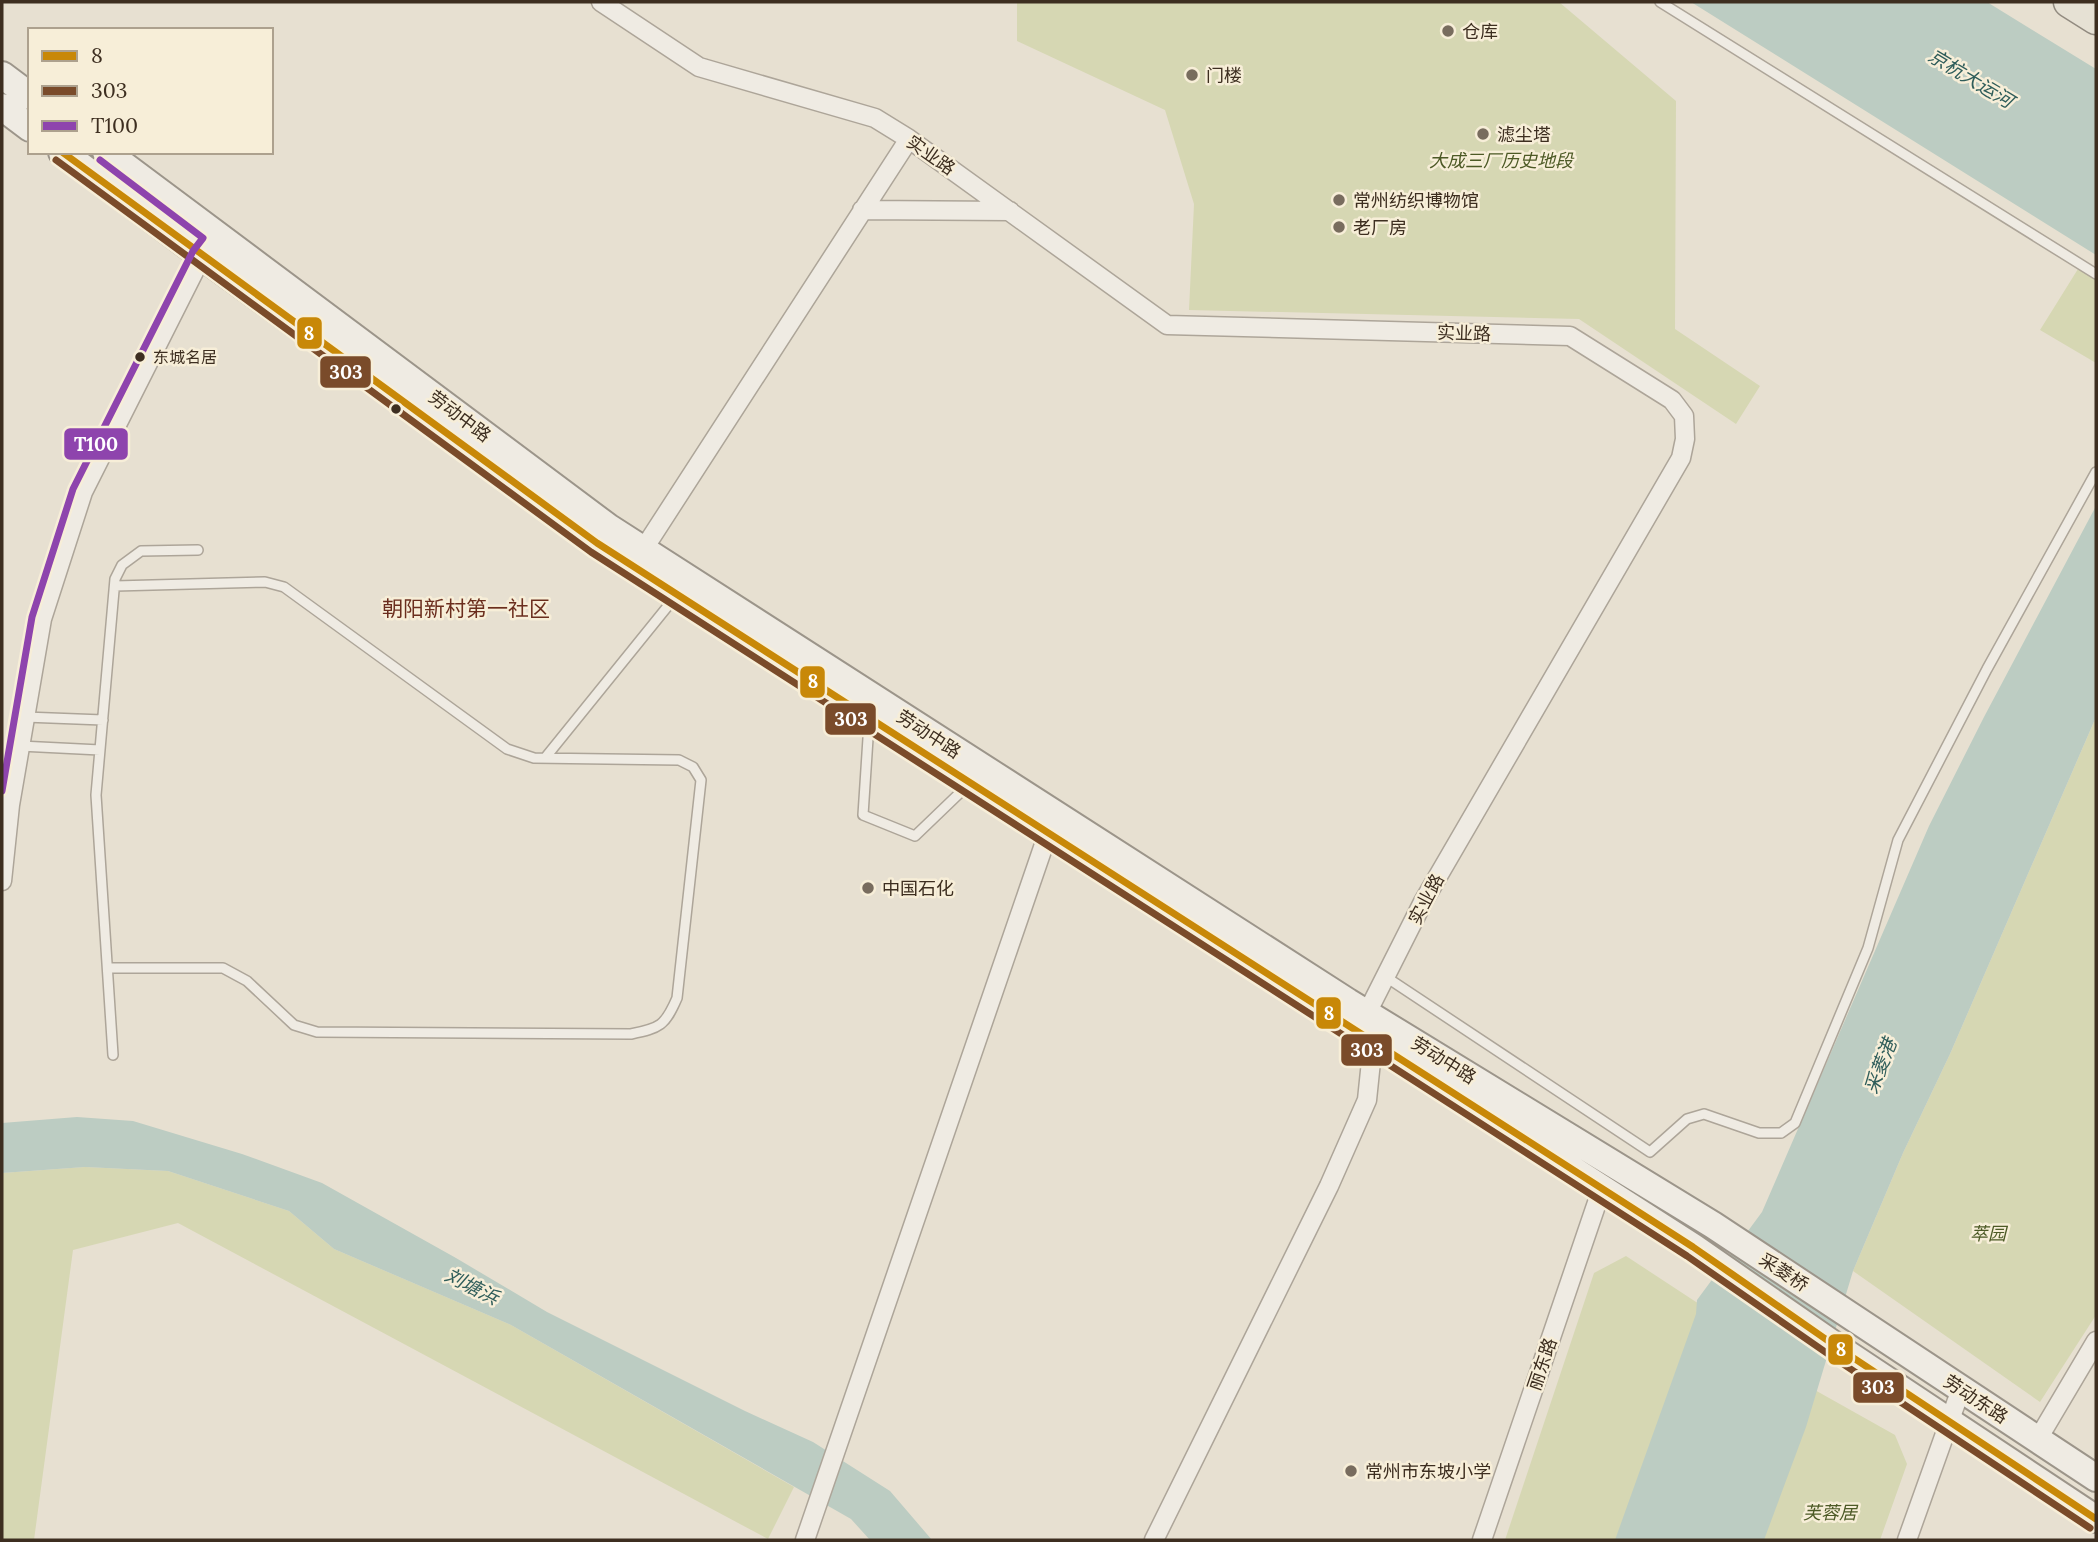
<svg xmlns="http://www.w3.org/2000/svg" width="2098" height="1542" font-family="Lora,'Noto Sans SC',serif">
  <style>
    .green { fill: #d6d7b3 }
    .water { fill: #bcccc2 }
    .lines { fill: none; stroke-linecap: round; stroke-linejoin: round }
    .lane-casing { stroke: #ada599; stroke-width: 12 }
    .street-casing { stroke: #ada599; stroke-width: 21 }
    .secondary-casing { stroke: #9c958a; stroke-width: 30 }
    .primary-casing { stroke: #928b80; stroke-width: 33 }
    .lane { stroke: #efebe3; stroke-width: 9 }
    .street { stroke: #efebe3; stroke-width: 18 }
    .secondary { stroke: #efebe3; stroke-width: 26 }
    .primary { stroke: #e6e1d4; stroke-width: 30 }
    .bus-1-casing { stroke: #f7eed8; stroke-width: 12 }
    .bus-2-casing { stroke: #f7eed8; stroke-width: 12 }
    .bus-3-casing { stroke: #f7eed8; stroke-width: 12 }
    .bus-1 { stroke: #c88808; stroke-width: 7 }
    .bus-2 { stroke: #7a4b2a; stroke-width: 7 }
    .bus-3 { stroke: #8e44ad; stroke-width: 7 }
    .poi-dot { fill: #786c5e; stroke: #f7eed8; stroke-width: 2.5 }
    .bus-dot { fill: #3d2e20; stroke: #f7eed8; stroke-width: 2.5 }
    .labels { text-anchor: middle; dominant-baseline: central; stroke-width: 5; stroke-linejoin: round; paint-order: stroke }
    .bus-label { font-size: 16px; fill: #3d2e20; stroke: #f7eed8; text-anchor: start }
    .poi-label { font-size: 18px; fill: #3d2e20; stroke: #f7eed8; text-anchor: start }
    .street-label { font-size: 18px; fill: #3d2e20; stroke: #f7eed8 }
    .park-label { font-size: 18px; font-style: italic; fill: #4d5a26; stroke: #f7eed8 }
    .water-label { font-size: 19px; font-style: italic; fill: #2f5d5a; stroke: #f7eed8 }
    .quarter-label { font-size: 21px; fill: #6b2e1e; stroke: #f7eed8 }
    .line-badge { stroke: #f7eed8; stroke-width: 2.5 }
    .badge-label { font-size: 19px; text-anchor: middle; font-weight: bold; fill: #fff }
  </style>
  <rect width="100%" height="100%" fill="#e7e0d1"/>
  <path class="green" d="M1017,2H1559L1676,101L1675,329L1760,386L1736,424L1579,319L1189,310L1194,204L1165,110L1017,41Z
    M2078,269L2096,279V363L2040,330Z
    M2096,717V1315L2040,1402L1853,1271L1903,1153L1950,1054Z
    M85,1167L168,1171L289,1211L334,1249L511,1325L794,1487L768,1539L178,1223L73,1250L34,1540H2V1173Z
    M1626,1256L1725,1321L1646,1540H1505L1594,1273Z
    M1797,1380L1895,1435L1907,1464L1880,1540H1740Z"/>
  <path class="water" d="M1691,2H1987L2096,69V255Z
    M2096,506V717L1950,1054L1903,1153L1853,1271L1806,1427L1764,1540H1615L1696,1314L1697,1300L1762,1212L1929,826L1984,717Z
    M77,1117L133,1121L242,1154L322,1183L456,1258L547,1312L745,1411L813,1442L890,1491L932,1540H870L851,1519L511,1325L334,1249L289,1211L168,1171L85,1167L2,1173V1123Z"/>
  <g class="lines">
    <defs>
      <path id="lane" d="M1660,2L2096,274
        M25,717L103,720
        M869,723L863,815L915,836L967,786
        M20,746L100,750
        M545,758L676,596
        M109,968H223L247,981L294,1025L317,1032L631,1034C660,1028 665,1026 677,998L701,780L693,767L679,760L534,758L507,749L284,587L265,582L115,586
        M1386,977L1650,1152L1687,1119L1704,1114L1759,1133H1781L1795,1123L1868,948L1898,840L1987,669L2096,472
        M113,1055L96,795L115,579L122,565L141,551L198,550"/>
      <path id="street" d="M601,2L699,67L875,118L909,139L1167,325L1570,336L1672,400L1684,416L1685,439L1681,458L1423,902L1367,1013L1373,1042L1367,1100L1329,1186L1154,1540
        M862,210L1010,211
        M643,550L909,139
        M2,881L10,805L42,619L83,492L202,256L208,249
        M2038,1439L2096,1341
        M805,1540L1048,833
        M1482,1540L1602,1188
        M1907,1540L1961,1389"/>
      <path id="secondary" d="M2,75L30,96
        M2,107L30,128
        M62,152L202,256L597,543L1693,1247L1837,1347L2096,1519
        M106,152L608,527L1348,1002L1713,1225L2096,1478"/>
      <path id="primary" d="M2069,2L2096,19"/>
    </defs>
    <use href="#lane" class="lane-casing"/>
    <use href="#street" class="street-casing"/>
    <use href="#secondary" class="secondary-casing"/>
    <use href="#primary" class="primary-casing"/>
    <use href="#lane" class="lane"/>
    <use href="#street" class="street"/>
    <use href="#secondary" class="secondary"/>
    <use href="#primary" class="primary"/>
    <defs>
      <path id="bus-1" d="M62,152L597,543L1693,1247L1837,1347L2096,1519"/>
      <path id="bus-2" d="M56,160L591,552L1687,1256L1831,1356L2090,1528"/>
      <path id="bus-3" d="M2,791L32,617L73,489L193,251L203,238L100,160"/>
    </defs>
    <use href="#bus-1" class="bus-1-casing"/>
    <use href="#bus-2" class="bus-2-casing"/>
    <use href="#bus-3" class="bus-3-casing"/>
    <use href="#bus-1" class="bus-1"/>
    <use href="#bus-2" class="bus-2"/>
    <use href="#bus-3" class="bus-3"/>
  </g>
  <g class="poi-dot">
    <circle cx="1448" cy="31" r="7"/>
    <circle cx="1192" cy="75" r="7"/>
    <circle cx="1483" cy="134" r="7"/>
    <circle cx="1339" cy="200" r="7"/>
    <circle cx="1339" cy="227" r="7"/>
    <circle cx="868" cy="888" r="7"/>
    <circle cx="1351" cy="1471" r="7"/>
  </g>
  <g class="bus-dot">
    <circle cx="140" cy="357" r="6"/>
    <circle cx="396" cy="409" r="6"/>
  </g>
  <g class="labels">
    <g class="bus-label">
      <text x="153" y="357">东城名居</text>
    </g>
    <g class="poi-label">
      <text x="1462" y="31">仓库</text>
      <text x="1206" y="75">门楼</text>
      <text x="1497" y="134">滤尘塔</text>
      <text x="1353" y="200">常州纺织博物馆</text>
      <text x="1353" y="227">老厂房</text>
      <text x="882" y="888">中国石化</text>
      <text x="1365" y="1471">常州市东坡小学</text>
    </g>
    <g class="street-label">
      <text transform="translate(931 155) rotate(35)">实业路</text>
      <text transform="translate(1464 333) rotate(2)">实业路</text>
      <text transform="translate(460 416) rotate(37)">劳动中路</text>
      <text transform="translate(929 734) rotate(33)">劳动中路</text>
      <text transform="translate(1426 899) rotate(-62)">实业路</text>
      <text transform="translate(1444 1060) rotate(32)">劳动中路</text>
      <text transform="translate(1784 1272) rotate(33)">采菱桥</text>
      <text transform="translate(1542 1364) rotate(-71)">丽东路</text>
      <text transform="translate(1976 1399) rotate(33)">劳动东路</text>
    </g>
    <g class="park-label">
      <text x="1501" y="160">大成三厂历史地段</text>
      <text x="1988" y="1233">萃园</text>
      <text x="1830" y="1512">芙蓉居</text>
    </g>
    <g class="water-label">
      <text transform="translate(1971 78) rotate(31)">京杭大运河</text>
      <text transform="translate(1880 1066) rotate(-69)">采菱港</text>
      <text transform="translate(472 1286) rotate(27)">刘塘浜</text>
    </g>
    <g class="quarter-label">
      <text x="466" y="608">朝阳新村第一社区</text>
    </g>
  </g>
  <g class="line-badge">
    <rect x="296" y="316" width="27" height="34" rx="7" fill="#c88808"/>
    <rect x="319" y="355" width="53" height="34" rx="7" fill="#7a4b2a"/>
    <rect x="63" y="427" width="66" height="34" rx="7" fill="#8e44ad"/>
    <rect x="799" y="665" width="27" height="34" rx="7" fill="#c88808"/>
    <rect x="824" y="702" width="53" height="34" rx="7" fill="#7a4b2a"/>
    <rect x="1315" y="996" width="27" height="34" rx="7" fill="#c88808"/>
    <rect x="1340" y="1033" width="53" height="34" rx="7" fill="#7a4b2a"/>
    <rect x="1827" y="1333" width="27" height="33" rx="7" fill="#c88808"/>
    <rect x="1852" y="1371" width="53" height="33" rx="7" fill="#7a4b2a"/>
  </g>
  <g class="badge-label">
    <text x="309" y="340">8</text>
    <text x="346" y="379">303</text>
    <text x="96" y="451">T100</text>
    <text x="813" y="688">8</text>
    <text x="851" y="726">303</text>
    <text x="1329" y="1020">8</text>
    <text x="1367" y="1057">303</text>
    <text x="1841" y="1356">8</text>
    <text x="1878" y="1394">303</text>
  </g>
  <rect width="2098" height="1542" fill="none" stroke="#3d2e20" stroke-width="7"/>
  <rect x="28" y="28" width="245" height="126" fill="#f7eed8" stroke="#ada18e" stroke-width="2"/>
  <rect x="42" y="51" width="35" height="10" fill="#c88808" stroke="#ada18e" stroke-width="2"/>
  <text x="91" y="63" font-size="21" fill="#3d2e20">8</text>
  <rect x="42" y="86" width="35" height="10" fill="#7a4b2a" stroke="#ada18e" stroke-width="2"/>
  <text x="91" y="98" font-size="21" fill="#3d2e20">303</text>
  <rect x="42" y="121" width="35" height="10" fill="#8e44ad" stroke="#ada18e" stroke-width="2"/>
  <text x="91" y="133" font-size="21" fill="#3d2e20">T100</text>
</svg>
